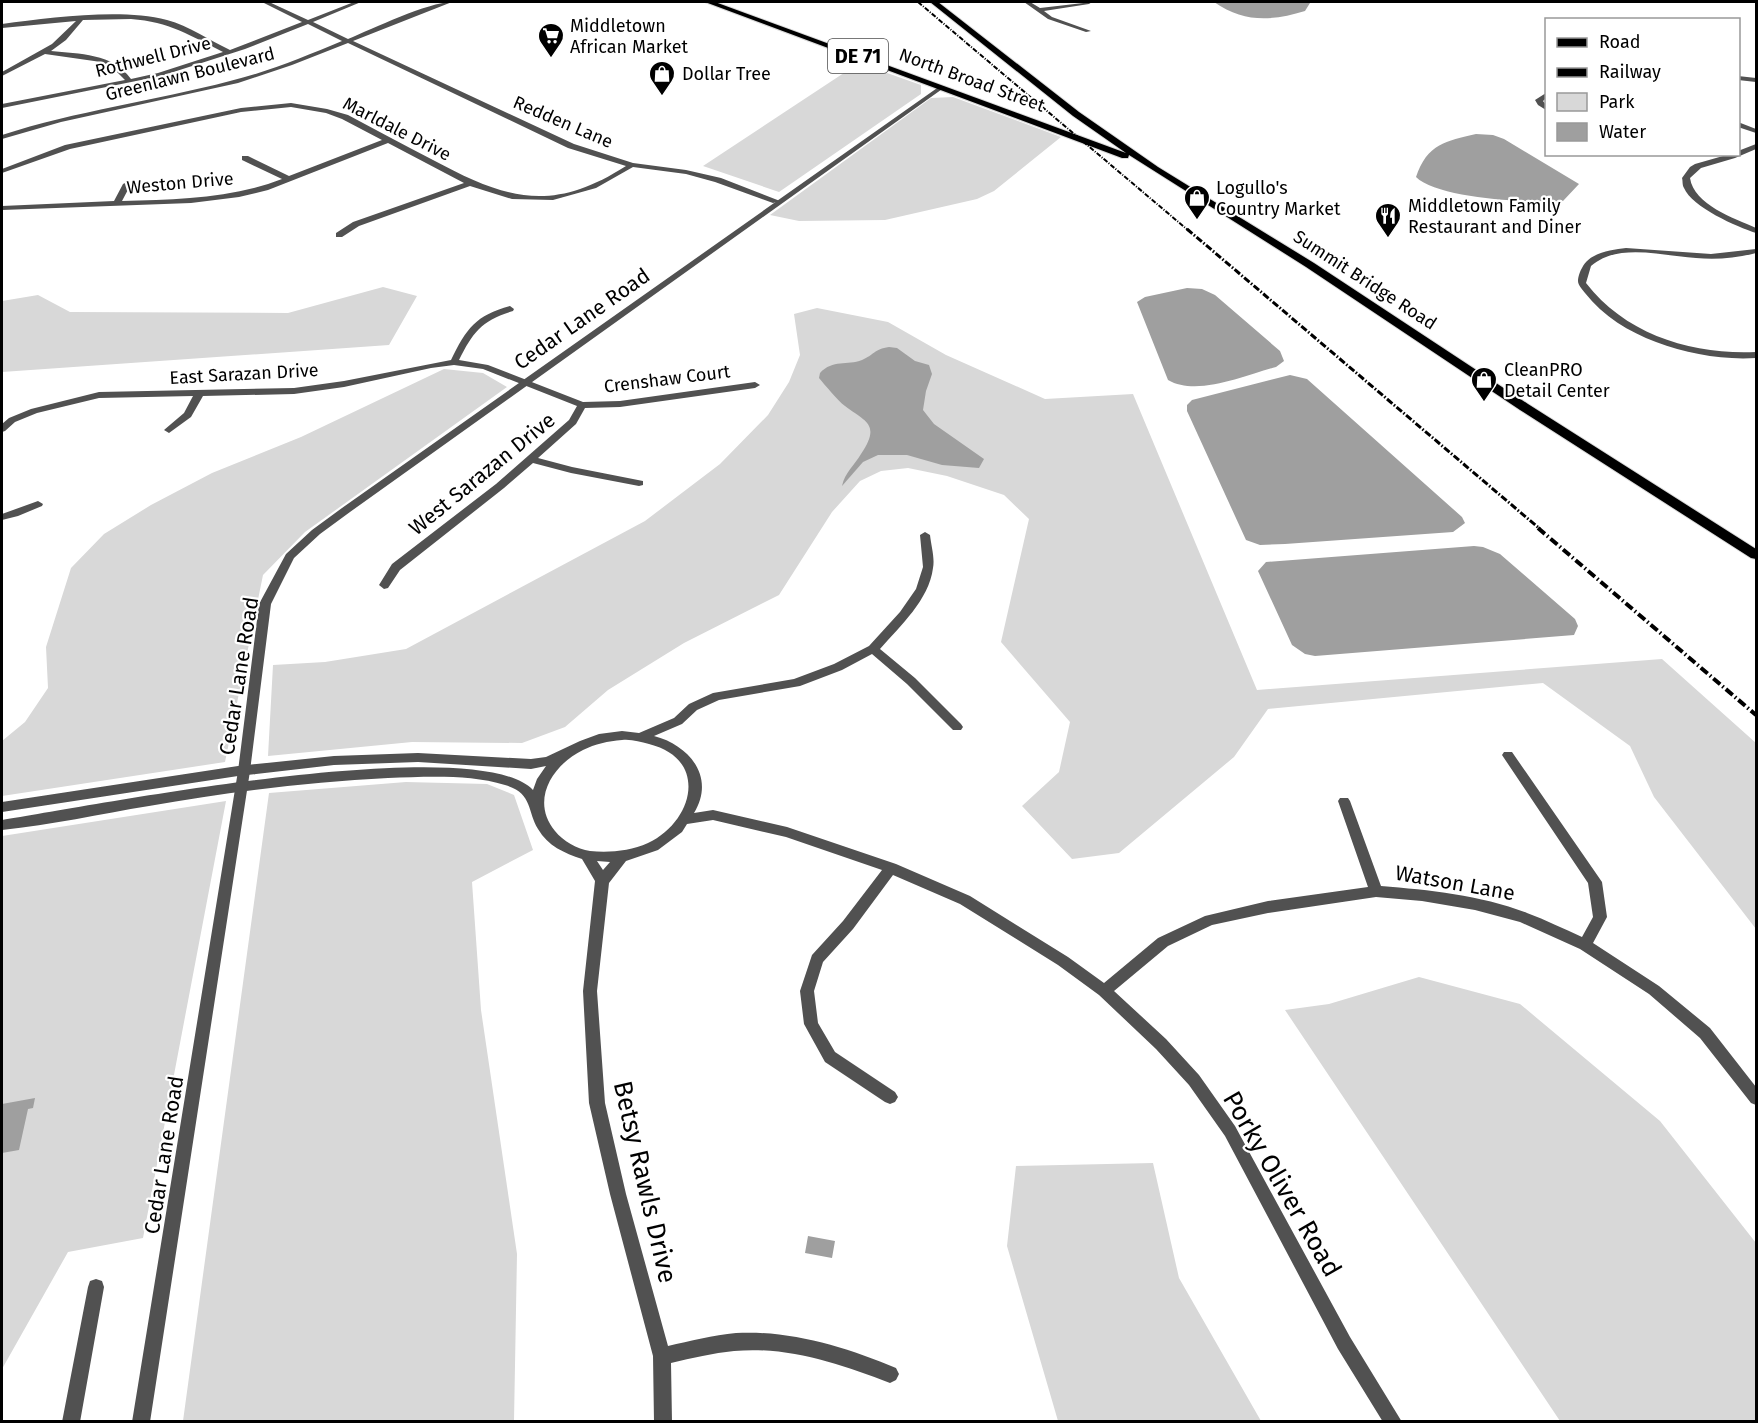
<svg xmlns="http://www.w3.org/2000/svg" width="1758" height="1423" font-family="'Fira Sans',sans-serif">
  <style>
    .green { fill: #d8d8d8 }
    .water { fill: #9f9f9f }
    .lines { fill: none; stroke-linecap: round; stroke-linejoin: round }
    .primary-casing { stroke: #dbdbdb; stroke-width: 2 }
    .minor { fill: #515151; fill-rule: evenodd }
    .tertiary { fill: #515151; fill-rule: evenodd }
    .primary { fill: #000; fill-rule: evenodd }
    .rail-far2 { stroke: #000; stroke-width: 2; stroke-dasharray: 5 1.5 1 1.5; stroke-linecap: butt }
    .rail-far1 { stroke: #000; stroke-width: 3; stroke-dasharray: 7 2 1.5 2; stroke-linecap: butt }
    .rail { stroke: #000; stroke-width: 4; stroke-dasharray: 9 3 1.5 3; stroke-linecap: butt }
    .labels { text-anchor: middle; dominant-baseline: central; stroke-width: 4.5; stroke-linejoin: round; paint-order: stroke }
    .far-poi-label { font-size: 18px; fill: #000; stroke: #fff; text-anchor: start }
    .far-street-label { font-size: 18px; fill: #000; stroke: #fff }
    .shield { fill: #fff; stroke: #4c4c4c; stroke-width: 1.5 }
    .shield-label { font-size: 20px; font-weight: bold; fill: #000 }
    .street-label { font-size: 21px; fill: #000; stroke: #fff }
    .near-street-label { font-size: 26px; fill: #000; stroke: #fff }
  </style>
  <rect width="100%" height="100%" fill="#fff"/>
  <path class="green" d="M859,63L921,85V94L779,192L703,166Z
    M953,97L1061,137L994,191L977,199L885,220L799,221L770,215L931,98Z
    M383,287L417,296L389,345L2,372V301L38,295L70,312L288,313Z
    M817,308L888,322L946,355L1045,399L1133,394L1257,690L1662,659L1756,743V929L1654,797L1630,746L1543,683L1268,709L1234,757L1119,853L1072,859L1022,806L1059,772L1070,722L1001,642L1029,519L1004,495L947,476L908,468L881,471L860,481L832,512L779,595L684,643L608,690L565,727L522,743L412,742L268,756L273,665L325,662L406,649L645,521L720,464L768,415L789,382L800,355L794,314Z
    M444,369L483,373L507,387L305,532L263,575L225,762L2,796V741L25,722L48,688L46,647L71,568L104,534L151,505L212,473L301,437Z
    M406,782L487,784L514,795L533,850L472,882L481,1010L517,1254L514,1421H183L269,793Z
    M226,801L143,1238L68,1252L2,1369V836Z
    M1419,977L1520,1004L1660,1121L1756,1243V1421H1560L1285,1010L1329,1004Z
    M1153,1163L1179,1278L1261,1421H1058L1007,1246L1016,1166Z"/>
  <path class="water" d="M1214,2H1309L1310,3L1305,11C1272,21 1244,23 1214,2Z
    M1476,134L1493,135L1504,139L1579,184L1563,201C1531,203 1438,199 1416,177C1427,144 1446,141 1476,134Z
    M1187,288L1202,289L1215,295L1280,351L1284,361L1276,367C1246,375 1197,397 1168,380L1137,302L1145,297Z
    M889,347L897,348L915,361L929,365L932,374L926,391L923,410L934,424L984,459L979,468L942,465L907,455H878L863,462L842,486C845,472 854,466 861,454C881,424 866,422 845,406C838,401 825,385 819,378L820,373C833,359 847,366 862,360C874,355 874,349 889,347Z
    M1290,375L1307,379L1462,517L1465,523L1453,532L1285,544L1260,545L1246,540L1187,411V405L1192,400Z
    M1474,546L1483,547L1500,554L1575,619L1578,626L1574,635L1315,656L1305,654L1292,645L1258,571L1266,562Z
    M35,1098L33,1108L28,1109L19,1150L2,1153V1104Z
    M808,1236L835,1241L832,1258L805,1253Z"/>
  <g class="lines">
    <defs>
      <path id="primary" d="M705,2H715L1126,153L1073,116L930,2H938L1079,112L1158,167L1314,263L1528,404L1756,549V559L1751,558L1520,410L1306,267L1129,155L1128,158H1122Z"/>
    </defs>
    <use href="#primary" class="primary-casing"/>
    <path class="minor" d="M262,2H269L308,20L354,2H361L313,22L348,39C372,29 428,2 452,2L353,41L574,144L633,163L686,170L721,178L780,201L773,203L715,182L686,174L633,167L596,188L553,200L512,199L470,186L359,226L342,237H336V233L353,222L464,183L388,143L268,190L239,197L191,203L2,210V206L114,201L123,184L127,182L131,184L122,201C177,199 230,199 282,179L242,160V156H248L289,176L382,140L342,119L326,113L291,107L241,112L70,149L2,173V169L65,145L241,108L291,103L327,109L348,115C376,130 404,145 433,160C506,199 551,214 626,166L568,148L348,43L292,65L238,83L61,122L2,139V135C76,111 154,101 230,81C268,72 306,56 342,41L308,24L245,49L161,76L2,108V104L125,80L112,67L101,62L45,54L2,76V72L52,44L76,21L2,28V24C50,18 120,8 167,20C189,26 209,40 230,50L302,22ZM131,19C170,22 189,35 223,52L158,73L131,79C113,53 79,54 51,51L66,40L83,20Z
      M1024,2H1030L1040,8L1092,2L1089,4L1044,11L1052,17L1091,31L1086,32L1048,19Z
      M1738,76L1756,78V82L1738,80Z
      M1546,93V98L1543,101L1546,105V110L1538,105L1535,100Z
      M1738,122L1756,129V133L1738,127Z
      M1756,144V149L1735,158L1701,168L1690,178C1694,205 1734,218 1756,228V233C1737,227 1692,207 1684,188C1682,185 1683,181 1682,178L1690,167L1695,164L1730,154H1738V151Z
      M1626,248L1711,254L1756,249V253C1737,258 1716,260 1696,258C1662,256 1619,242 1591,266L1586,283C1626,335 1693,355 1756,352V358C1722,360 1688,354 1656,342C1629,332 1603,316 1585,293C1582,289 1578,285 1578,281C1578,277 1580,271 1582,268C1590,252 1611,250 1626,248Z
      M510,306L514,309L513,311C482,320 473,332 459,360L488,365L583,402L620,401L755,382L760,385L755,388L620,407L585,408L576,424L538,458L572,467L643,481V485L639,486L571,473L533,463L504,488L400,570L388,588L384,589L379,585L392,564L496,484L569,420L577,406L483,369L454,365L431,368L344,387L294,394L203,396L191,417L169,433L164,430L184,413L193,396L99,398L37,413L15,422L5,431L2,432V424L9,418L31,409L99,392L294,388L344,381L451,360C466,329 476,315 510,306Z
      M38,501L43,504L42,506L18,516L2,520V514Z
      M925,532L930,535C931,545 935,558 933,568C929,600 900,626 880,649L915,678L961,724L963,727L961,730H953L907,684L872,654L842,670L800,686L719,700L697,710L682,724L654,736C689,745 716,777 694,813L713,810L787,827L896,864L970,896L1068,957L1104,983L1158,938L1205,916L1268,901L1368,887L1338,801L1340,798H1348L1350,801L1381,886C1429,890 1481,895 1527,913C1546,920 1564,929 1582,937L1593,917L1588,883L1504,758L1502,755L1504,752H1512L1602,882L1607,917L1593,943L1659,986L1710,1028L1756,1087V1105L1751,1103L1700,1038L1649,994L1580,949L1520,922L1475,910L1422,901L1376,897L1268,913L1212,925L1168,946L1114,991L1166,1039L1199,1075L1235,1126L1350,1337L1402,1422H1383L1338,1349L1225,1136L1189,1085L1156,1049L1099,995L1058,965L960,904L893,875L853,929L823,962L814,991L818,1023L835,1052L895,1092L898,1097L895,1102L890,1104L885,1102L825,1062L804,1024L800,991L812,955L843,921L882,870L786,837L713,820L687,824L682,832L658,850L626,861L609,883L597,991L605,1103L626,1194L668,1346C690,1341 713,1335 736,1333C790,1330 846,1347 896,1368L899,1374L896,1380L890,1383C840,1364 788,1346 734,1351C713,1353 692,1358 671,1363L672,1422H654L653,1356L610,1194L589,1103L583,991L595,881L582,859C564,853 548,846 538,829C527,811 533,793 505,785C468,774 426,777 388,778C308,782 228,792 149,806C100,814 51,825 2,830V820C91,806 475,730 533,790L537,779L546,766L531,769L418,762L334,765L238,776L2,812V802L238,766L334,756L418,753L531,759L546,757L580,741L599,734L622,731L639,733L674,718L689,704L713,693L794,679L834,664L869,646L900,612L916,589L923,567L920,535ZM622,740C632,739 640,742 649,744C709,759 694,821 648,843C630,851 609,853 590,851C577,849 563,841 555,831C530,801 552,765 583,750C595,744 608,741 622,740ZM597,861L610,862L603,870Z
      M96,1279L102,1281L104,1287L80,1422H62L88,1287L90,1281Z"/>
    <path class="tertiary" d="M940,86L945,87L350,512L320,534L294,558L271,604L250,771L150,1422H132L238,771L259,604L286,554L312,530L342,508Z"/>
    <use href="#primary" class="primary"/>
    <path class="rail-far2" d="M918,2L1189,231"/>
    <path class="rail-far1" d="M1187,229L1540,529"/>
    <path class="rail" d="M1538,528L1756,715"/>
  </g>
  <defs>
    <symbol id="supermarket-pin" viewBox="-11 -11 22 30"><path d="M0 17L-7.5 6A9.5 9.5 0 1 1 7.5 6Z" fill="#000" stroke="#fff"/><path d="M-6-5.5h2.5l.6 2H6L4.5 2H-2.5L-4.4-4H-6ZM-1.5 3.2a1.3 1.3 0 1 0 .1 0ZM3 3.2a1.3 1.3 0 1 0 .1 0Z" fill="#fff"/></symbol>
    <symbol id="shop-pin" viewBox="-11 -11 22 30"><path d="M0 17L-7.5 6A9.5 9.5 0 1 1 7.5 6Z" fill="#000" stroke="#fff"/><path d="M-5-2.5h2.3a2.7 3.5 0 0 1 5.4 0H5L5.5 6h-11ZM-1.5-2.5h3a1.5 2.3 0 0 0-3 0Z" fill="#fff"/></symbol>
    <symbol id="restaurant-pin" viewBox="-11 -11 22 30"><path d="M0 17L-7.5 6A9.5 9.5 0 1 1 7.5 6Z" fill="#000" stroke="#fff"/><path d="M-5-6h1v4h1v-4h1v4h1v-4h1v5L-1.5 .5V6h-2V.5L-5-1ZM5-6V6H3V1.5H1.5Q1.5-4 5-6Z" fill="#fff"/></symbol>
  </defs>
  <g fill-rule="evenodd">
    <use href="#supermarket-pin" x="536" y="21" width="30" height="40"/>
    <use href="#shop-pin" x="647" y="59" width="30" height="40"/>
    <use href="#shop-pin" x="1182" y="183" width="30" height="40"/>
    <use href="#restaurant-pin" x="1373" y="201" width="30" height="40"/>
    <use href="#shop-pin" x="1469" y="365" width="30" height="40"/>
  </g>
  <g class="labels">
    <g class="far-poi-label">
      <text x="570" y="26">Middletown<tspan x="570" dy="21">African Market</tspan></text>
      <text x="682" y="74">Dollar Tree</text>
      <text x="1216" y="188">Logullo's<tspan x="1216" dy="21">Country Market</tspan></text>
      <text x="1408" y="206">Middletown Family<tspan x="1408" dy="21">Restaurant and Diner</tspan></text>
      <text x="1504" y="370">CleanPRO<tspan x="1504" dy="21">Detail Center</tspan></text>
    </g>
    <g class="far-street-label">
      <text transform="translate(153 57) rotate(-14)">Rothwell Drive</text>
      <text transform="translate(190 74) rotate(-14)">Greenlawn Boulevard</text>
      <text transform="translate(972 80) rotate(20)">North Broad Street</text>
      <text transform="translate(563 122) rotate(23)">Redden Lane</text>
      <text transform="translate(397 129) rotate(27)">Marldale Drive</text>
      <text transform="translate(180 183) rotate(-5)">Weston Drive</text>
      <text transform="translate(1365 280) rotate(33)">Summit Bridge Road</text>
      <text transform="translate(244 374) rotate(-3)">East Sarazan Drive</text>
      <text transform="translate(667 379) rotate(-7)">Crenshaw Court</text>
    </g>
    <rect class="shield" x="828" y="39" width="60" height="34" rx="4.5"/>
    <g class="shield-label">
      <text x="858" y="56">DE 71</text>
    </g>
    <g class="street-label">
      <text transform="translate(582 319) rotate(-35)">Cedar Lane Road</text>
      <text transform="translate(482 474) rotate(-39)">West Sarazan Drive</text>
      <text transform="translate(239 676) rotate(-81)">Cedar Lane Road</text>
      <text transform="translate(1455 883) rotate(10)">Watson Lane</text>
      <text transform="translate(164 1155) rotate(-81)">Cedar Lane Road</text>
    </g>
    <g class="near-street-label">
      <text transform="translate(645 1182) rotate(77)">Betsy Rawls Drive</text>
      <text transform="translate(1282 1184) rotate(60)">Porky Oliver Road</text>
    </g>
  </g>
  <rect width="1758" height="1423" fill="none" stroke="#000000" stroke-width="6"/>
  <rect x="1545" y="18" width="195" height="138" fill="#ffffff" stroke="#999999" stroke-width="1.5"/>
  <rect x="1557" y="38" width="30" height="9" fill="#000000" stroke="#999999" stroke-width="1.5"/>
  <text x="1599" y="48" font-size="18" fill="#000000">Road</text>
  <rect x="1557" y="68" width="30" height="9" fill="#000000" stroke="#999999" stroke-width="1.5"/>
  <text x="1599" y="78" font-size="18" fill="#000000">Railway</text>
  <rect x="1557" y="93" width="30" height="18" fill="#d8d8d8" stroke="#999999" stroke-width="1.5"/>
  <text x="1599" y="108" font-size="18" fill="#000000">Park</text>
  <rect x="1557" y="123" width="30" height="18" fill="#9f9f9f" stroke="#999999" stroke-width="1.5"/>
  <text x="1599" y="138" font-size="18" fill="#000000">Water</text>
</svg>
